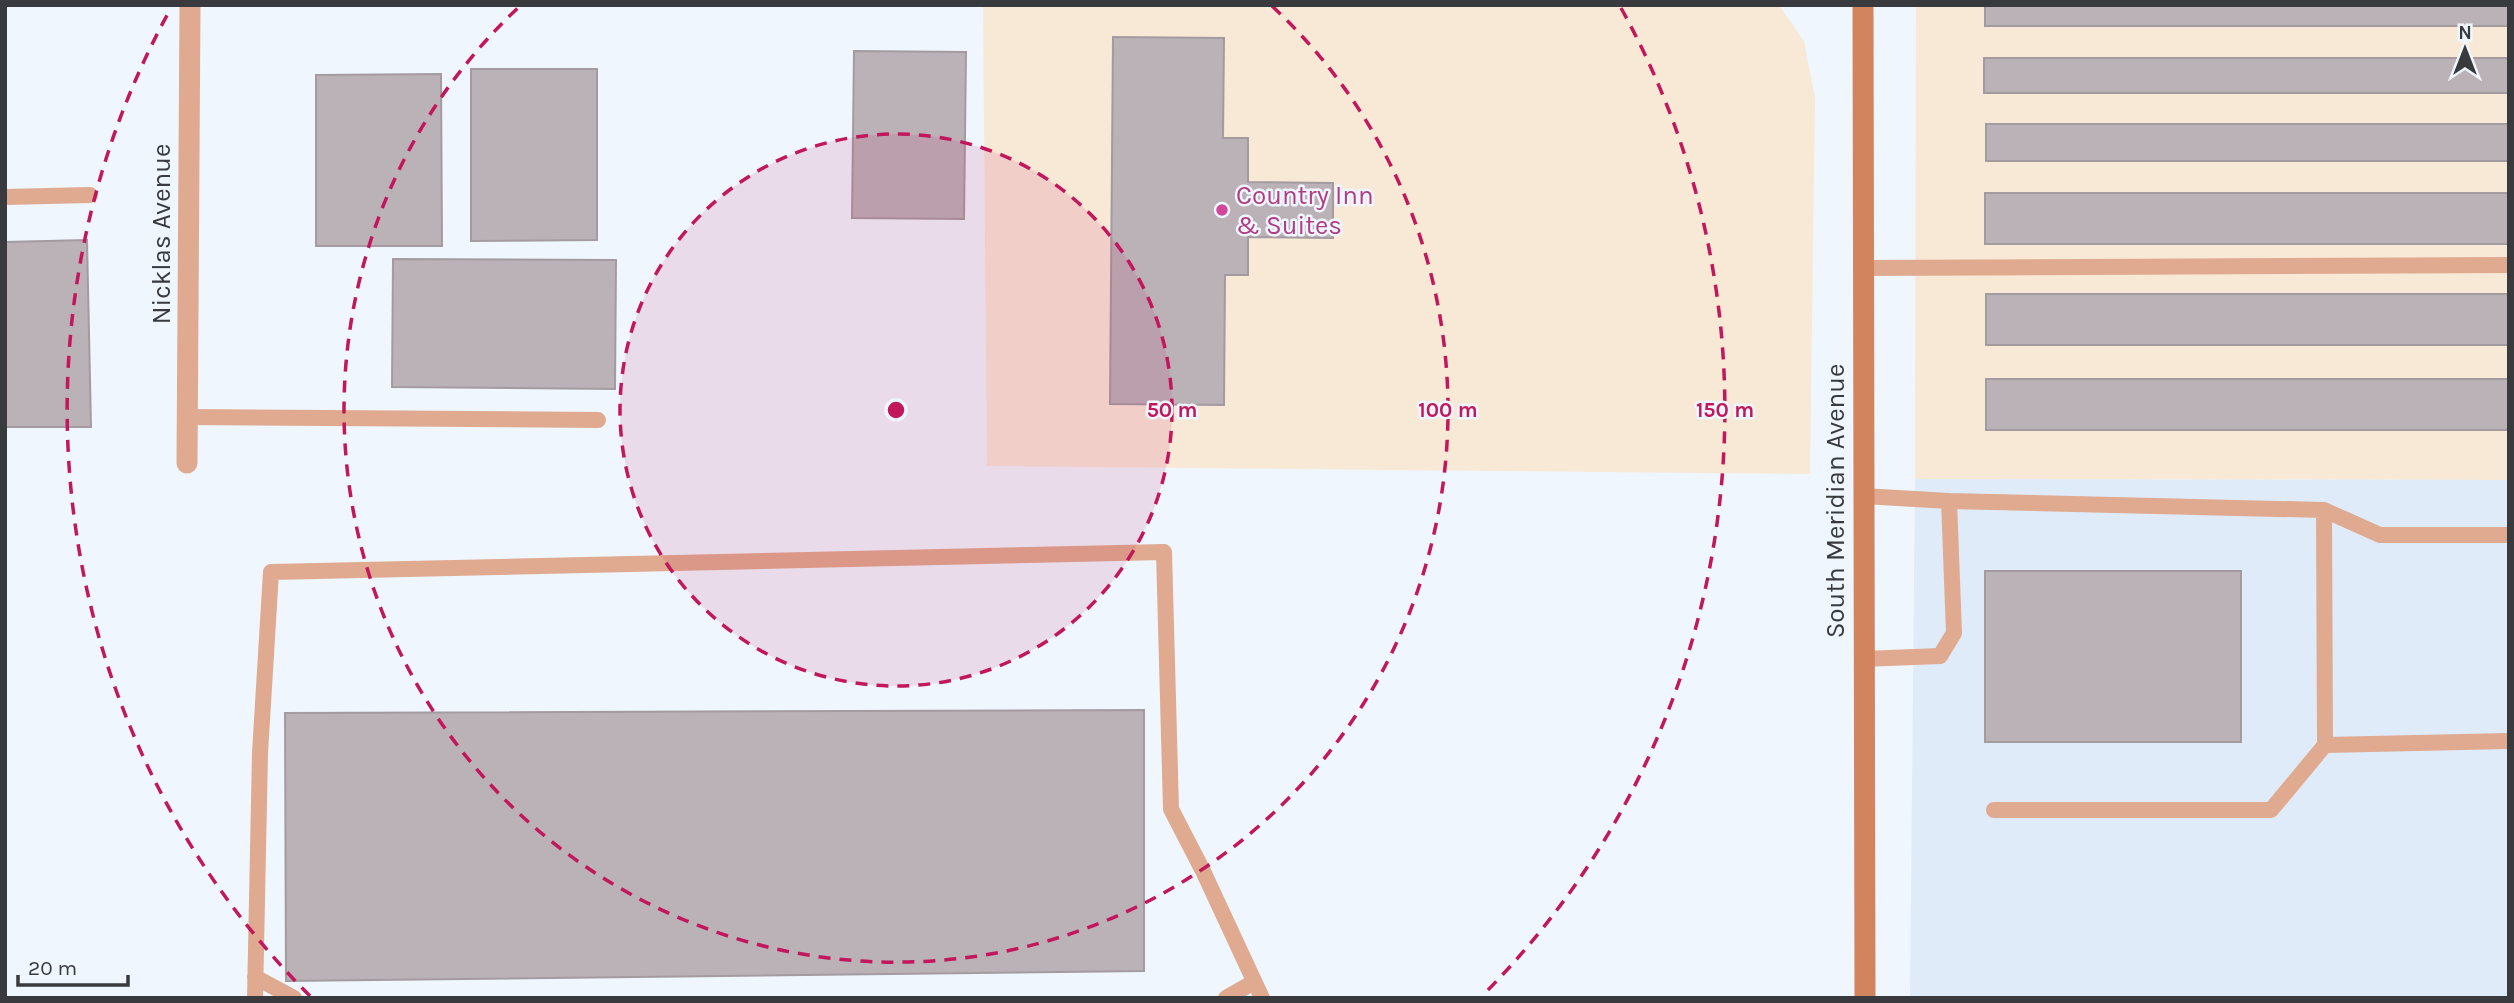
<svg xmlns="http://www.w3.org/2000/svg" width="2514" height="1003" font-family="Karla,sans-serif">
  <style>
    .commercial { fill: #f8e8d6 }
    .built { fill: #e0ebfa }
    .building { fill: #bbb2b8; stroke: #a49ba1; stroke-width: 2 }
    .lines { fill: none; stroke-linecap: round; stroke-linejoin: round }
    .service { stroke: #dfaa90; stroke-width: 16 }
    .minor { stroke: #dfaa90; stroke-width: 21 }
    .secondary { stroke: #d1845d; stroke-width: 21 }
    .ring { fill: none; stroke: #c2185b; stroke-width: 3.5; stroke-dasharray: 12 9 }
    .hotel-dot { fill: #d1479c; stroke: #eff6fe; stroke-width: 2.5 }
    .labels { text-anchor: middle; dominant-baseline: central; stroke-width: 5; stroke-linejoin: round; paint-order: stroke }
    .hotel-label { font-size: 26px; fill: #b23c85; stroke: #eff6fe; text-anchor: start }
    .street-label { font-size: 26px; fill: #383a3e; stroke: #eff6fe }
    .centre { fill: #c2185b; stroke: #eff6fe; stroke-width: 3.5 }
    .ring-label { font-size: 21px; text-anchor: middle; font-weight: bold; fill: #c2185b; stroke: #eff6fe; stroke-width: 5; stroke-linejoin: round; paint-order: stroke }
  </style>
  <rect width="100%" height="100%" fill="#eff6fe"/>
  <path class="commercial" d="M983,5H1779L1804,41L1815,98L1810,474L987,466Z
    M1916,5H2509V480L1915,479Z"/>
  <path class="built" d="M1915,479L2509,480V998H1910Z"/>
  <path class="building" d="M1985,5H2509V26H1985Z
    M1113,37L1224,38L1223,138H1248V182L1333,183V238L1248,237V275H1225L1224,405L1110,404Z
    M854,51L966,52L964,219L852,218Z
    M1984,58H2509V93H1984Z
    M471,69H597V240L471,241Z
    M441,74L442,246H316V75Z
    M1986,124H2509V161H1986Z
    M1985,193H2509V244H1985Z
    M87,240L91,427H5V242Z
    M393,259L616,260L615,389L392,387Z
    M1986,294H2509V345H1986Z
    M1986,379H2509V430H1986Z
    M1985,571H2241V742H1985Z
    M1144,710V971L286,981L285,713Z"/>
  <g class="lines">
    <path class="service" d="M5,197L90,195
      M1863,268L2509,265
      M187,417L598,420
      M1863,496L1949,501L2324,510L2380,535H2509
      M2324,510L2325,745
      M1863,659L1940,656L1954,633L1949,501
      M1994,810H2271L2325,745L2509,741
      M255,977L294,998
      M255,998L260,753L271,572L1164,552L1171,809L1203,871L1262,998
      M1226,998L1254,982"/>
    <path class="minor" d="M187,463L190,5"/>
    <path class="secondary" d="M1863,5L1865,998"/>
  </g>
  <circle cx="896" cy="410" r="276" fill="#c2185b" fill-opacity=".12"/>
  <g class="ring">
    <circle cx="896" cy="410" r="276"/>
    <path d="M1272 6A552 552 0 1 1 520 6"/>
    <path d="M310 996A829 829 0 0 1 171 8M1621 8A829 829 0 0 1 1482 996"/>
  </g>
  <circle class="hotel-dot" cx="1222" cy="210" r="7"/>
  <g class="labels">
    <g class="hotel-label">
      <text x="1236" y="195">Country Inn<tspan x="1236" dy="30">&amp; Suites</tspan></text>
    </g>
    <g class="street-label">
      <text transform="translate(161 234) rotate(-90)">Nicklas Avenue</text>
      <text transform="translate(1835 501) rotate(-90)">South Meridian Avenue</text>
    </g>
  </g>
  <circle cx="896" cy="410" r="10" class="centre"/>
  <g class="ring-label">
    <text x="1172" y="417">50 m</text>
    <text x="1448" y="417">100 m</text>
    <text x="1725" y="417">150 m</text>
  </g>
  <rect width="2514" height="1003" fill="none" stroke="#383a3e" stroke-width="14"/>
  <g transform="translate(2465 49)" stroke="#eff6fe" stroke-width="5" paint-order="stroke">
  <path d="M0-5L12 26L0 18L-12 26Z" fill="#383a3e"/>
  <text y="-10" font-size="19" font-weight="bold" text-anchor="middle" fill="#383a3e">N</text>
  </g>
  <path d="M18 975v10h110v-10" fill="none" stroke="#383a3e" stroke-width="3.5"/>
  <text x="28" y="975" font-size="21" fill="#383a3e" stroke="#eff6fe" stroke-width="5" paint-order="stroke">20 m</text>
</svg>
